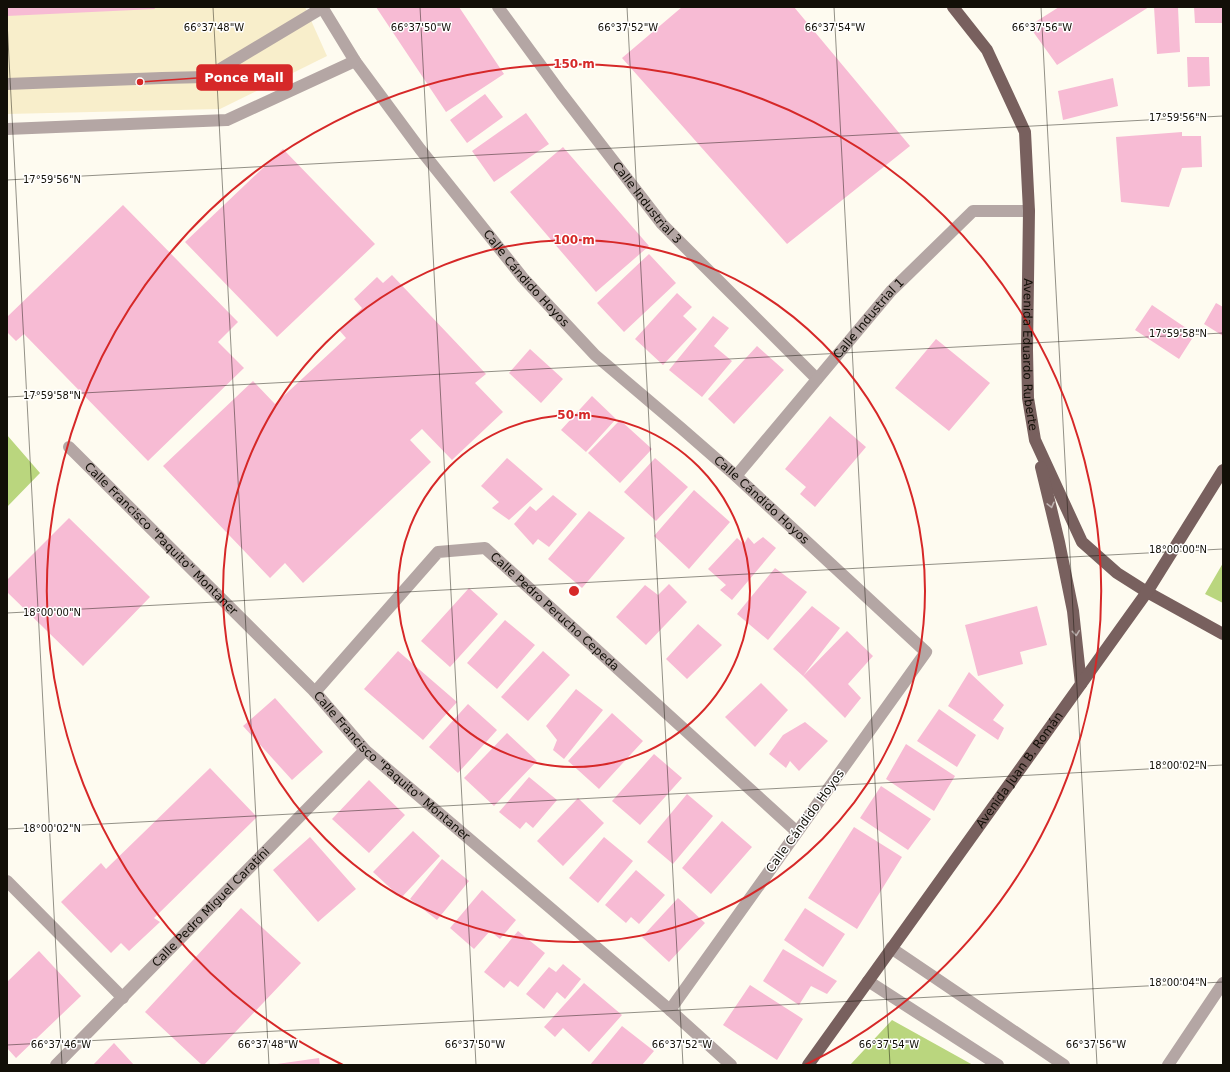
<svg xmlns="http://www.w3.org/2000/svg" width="1230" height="1072" font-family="'DejaVu Sans',sans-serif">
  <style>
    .built { fill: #f8eecb }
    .green { fill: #bad67e }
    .building { fill: #f7bbd4 }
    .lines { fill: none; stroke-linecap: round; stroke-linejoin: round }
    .minor { stroke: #b4a6a4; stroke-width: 12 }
    .major { stroke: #78605e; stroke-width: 12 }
    .oneway { stroke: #bcb0ae }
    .ticks { fill: none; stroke: #120f07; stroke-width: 1; stroke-opacity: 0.45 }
    .ring { fill: none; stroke: #d62828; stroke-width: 2 }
    .labels { text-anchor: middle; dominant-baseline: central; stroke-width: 3; stroke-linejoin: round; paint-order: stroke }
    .street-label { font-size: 12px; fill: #120f07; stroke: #fff }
    .ticks-label { font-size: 10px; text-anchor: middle; fill: #120f07; stroke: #fff; stroke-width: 3; stroke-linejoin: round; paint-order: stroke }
    .centre { fill: #d62828; stroke: #fff; stroke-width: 2 }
    .ring-label { font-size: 12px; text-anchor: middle; font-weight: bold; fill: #d62828; stroke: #fff; stroke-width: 3; stroke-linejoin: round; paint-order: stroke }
    .leader { fill: none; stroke: #d62828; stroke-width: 1.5 }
    .callout-dot { fill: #d62828; stroke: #fff; stroke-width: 1.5 }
    .callout { fill: #d62828; stroke: #d62828; stroke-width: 1.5 }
    .callout-label { font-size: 13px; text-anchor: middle; font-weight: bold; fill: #fff }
  </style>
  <rect width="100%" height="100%" fill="#fefbf0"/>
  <path class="built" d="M7,7H305L327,56L220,109L7,114Z"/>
  <path class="green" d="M7,435L40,473L7,507Z
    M1223,563V603L1205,594Z
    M892,1020L973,1065H850Z"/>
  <path class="building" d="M7,7H154L155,9L7,16Z
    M376,7H459L504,74L446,112Z
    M682,7H794L910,146L787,244L622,58Z
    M1059,7H1149L1057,65L1029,26Z
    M1154,7H1178L1180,52L1157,54Z
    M1194,7H1223V23H1195Z
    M1187,57H1209L1210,86L1188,87Z
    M1113,78L1118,106L1063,120L1058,91Z
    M485,94L503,117L467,143L450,120Z
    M526,113L549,144L494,182L472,151Z
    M1182,132V136H1201L1202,167L1182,168L1169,207L1121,202L1116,137Z
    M563,147L649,246L596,292L510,192Z
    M283,149L375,244L277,337L185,242Z
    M123,205L238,322L218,342L244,368L148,461L24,334L16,341L7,332V317Z
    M649,254L676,283L624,332L597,303Z
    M392,275L486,374L475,383L503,412L452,460L422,429L410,440L431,462L303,583L285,563L270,578L163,466L253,381L275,404L346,338L339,330L362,308L354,299L377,277L383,283Z
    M677,293L692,307L683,316L697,329L663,365L635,339Z
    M1216,303L1223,307V336L1204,324Z
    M1152,305L1195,334L1179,359L1135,330Z
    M713,316L729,328L714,346L732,361L702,397L669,370Z
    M936,339L990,383L949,431L895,388Z
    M757,346L784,370L734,424L708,399Z
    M530,349L563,379L541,403L509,373Z
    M592,396L616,419L586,452L561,430Z
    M830,416L866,447L815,507L800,494L806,487L785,469Z
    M620,420L652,449L620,483L588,453Z
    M507,458L543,489L509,520L492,508L499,502L481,486Z
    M655,458L688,487L656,521L624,492Z
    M694,490L730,522L689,569L654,536Z
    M553,495L577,514L549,547L538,539L533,545L514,524L530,506L536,511Z
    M589,511L625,538L582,588L548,559Z
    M69,518L150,597L83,666L7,592V580Z
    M748,537L754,544L763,537L776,548L732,600L720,590L726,585L708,569L737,538L744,544Z
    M775,568L807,592L768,640L737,614Z
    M669,584L687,602L646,645L616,617L645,585L658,595Z
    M469,588L498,614L450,667L421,641Z
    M812,606L840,628L803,676L773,649Z
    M1037,606L1047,645L1020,652L1023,664L978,676L965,625Z
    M505,620L535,645L497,689L467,663Z
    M698,624L722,645L687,679L666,659Z
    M847,631L873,656L848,684L861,698L845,718L803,676Z
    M398,651L457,702L423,740L364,689Z
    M543,651L570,675L528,721L501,697Z
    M969,672L1004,705L993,720L1004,728L998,740L948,706Z
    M761,683L788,710L755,747L725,717Z
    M576,689L603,710L564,759L553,750L557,740L546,726Z
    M275,698L323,752L292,780L243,726Z
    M468,704L497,730L458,773L429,747Z
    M939,709L976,735L957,767L917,741Z
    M612,713L643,741L599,789L568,761Z
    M805,722L828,741L799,771L790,761L786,768L769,754L783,735Z
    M507,733L537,761L494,806L464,778Z
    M906,744L955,776L934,811L886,779Z
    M654,754L682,778L640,825L612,801Z
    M210,768L257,817L154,918L160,922L129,951L121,943L111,953L61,902L101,863L106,869Z
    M529,777L557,800L533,828L526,822L520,829L499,812Z
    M369,780L405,815L369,853L332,819Z
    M881,786L931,819L908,850L860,818Z
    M687,794L713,816L673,864L647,842Z
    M578,798L604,823L563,866L537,841Z
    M722,821L752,847L711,894L682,868Z
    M854,827L902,857L857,929L808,898Z
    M413,831L440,856L401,898L373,872Z
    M310,837L356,889L318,922L273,870Z
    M604,837L633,861L598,903L569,878Z
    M442,859L469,881L437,920L410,899Z
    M636,870L665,895L639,924L631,917L626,923L605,905Z
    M482,890L516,920L500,939L490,931L474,949L450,928Z
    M678,898L705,923L669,962L642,937Z
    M241,908L301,963L204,1065H202L145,1012Z
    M805,908L845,934L823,967L784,940Z
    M518,931L545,953L518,987L510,981L504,988L484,972Z
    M783,949L837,981L827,994L811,986L799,1005L763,981Z
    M39,951L81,996L16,1058L7,1048V982Z
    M563,964L581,979L565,999L557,992L544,1009L526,994L549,967L556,972Z
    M584,983L622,1015L589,1052L563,1028L555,1037L544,1027Z
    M750,985L803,1019L777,1060L723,1025Z
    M622,1026L654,1051L642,1065H590Z
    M114,1043L134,1065H93Z
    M319,1058L320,1065H278L277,1064Z"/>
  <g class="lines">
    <g class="minor">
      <path id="s1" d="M322,7L355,61L420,149L523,278L595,355L681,428L736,476L926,652L670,1010"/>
      <path id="s2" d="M498,7L561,93L662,224L817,379"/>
      <path d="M7,84L162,78L207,77L322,8"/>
      <path d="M7,129L227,120L355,61"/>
      <path id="s3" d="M69,447L315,692L365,750L670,1010L731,1065"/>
      <path id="s4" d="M736,476L891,291L973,211H1029"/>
      <path id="s5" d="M315,692L438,552L485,548L797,832"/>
      <path d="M7,881L123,998"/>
      <path d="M891,948L1064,1065"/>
      <path d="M868,981L998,1065"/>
      <path id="s6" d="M56,1065L365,750"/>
      <path d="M1168,1065L1223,983"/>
    </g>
    <g class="major">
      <path id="s7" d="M953,7L987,50L1025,132L1029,211L1027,350L1028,398L1035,440L1082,542L1117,573L1147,592L1223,634"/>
      <path d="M1041,467L1059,542L1073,611L1081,684"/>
      <path id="s8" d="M808,1065L1147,592L1223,470"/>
    </g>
  </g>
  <defs><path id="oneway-chevron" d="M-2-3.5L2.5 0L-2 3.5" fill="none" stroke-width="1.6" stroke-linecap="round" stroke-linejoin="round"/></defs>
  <g class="oneway">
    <use href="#oneway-chevron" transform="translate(1051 505) rotate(76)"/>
    <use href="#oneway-chevron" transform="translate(1076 633) rotate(84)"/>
  </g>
  <path class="ticks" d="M213,7L269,1065M420,7L476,1065M627,7L683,1065M834,7L890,1065M1041,7L1097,1065M7,21L62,1065M7,180L1223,116M7,397L1223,333M7,613L1223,549M7,829L1223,765M7,1045L1223,982"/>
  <g class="ring">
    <circle cx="574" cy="591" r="176"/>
    <circle cx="574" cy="591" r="351"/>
    <path d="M343 1065A527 527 0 1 1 805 1065"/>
  </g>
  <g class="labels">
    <g class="street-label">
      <text stroke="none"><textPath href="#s2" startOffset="246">Calle Industrial 3</textPath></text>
      <text stroke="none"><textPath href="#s1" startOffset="340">Calle Cándido Hoyos</textPath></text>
      <text stroke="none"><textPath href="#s4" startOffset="206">Calle Industrial 1</textPath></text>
      <text stroke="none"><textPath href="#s7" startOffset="368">Avenida Eduardo Ruberte</textPath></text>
      <text stroke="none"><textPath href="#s1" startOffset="664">Calle Cándido Hoyos</textPath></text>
      <text stroke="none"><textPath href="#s3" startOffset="130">Calle Francisco "Paquito" Montaner</textPath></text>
      <text stroke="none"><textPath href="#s5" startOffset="328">Calle Pedro Perucho Cepeda</textPath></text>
      <text stroke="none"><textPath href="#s3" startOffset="454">Calle Francisco "Paquito" Montaner</textPath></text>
      <text stroke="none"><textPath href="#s8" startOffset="363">Avenida Juan B. Román</textPath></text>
      <text transform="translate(805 821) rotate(-54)">Calle Cándido Hoyos</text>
      <text stroke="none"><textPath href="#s6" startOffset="221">Calle Pedro Miguel Caratini</textPath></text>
    </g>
  </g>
  <g class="ticks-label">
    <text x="214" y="31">66°37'48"W</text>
    <text x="421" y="31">66°37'50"W</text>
    <text x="628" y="31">66°37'52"W</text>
    <text x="835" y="31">66°37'54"W</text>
    <text x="1042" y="31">66°37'56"W</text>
    <text x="1178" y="121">17°59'56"N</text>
    <text x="52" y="183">17°59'56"N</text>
    <text x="1178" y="337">17°59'58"N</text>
    <text x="52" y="399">17°59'58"N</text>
    <text x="1178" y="553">18°00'00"N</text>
    <text x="52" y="616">18°00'00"N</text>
    <text x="1178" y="769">18°00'02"N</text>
    <text x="52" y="832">18°00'02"N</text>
    <text x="1178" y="986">18°00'04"N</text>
    <text x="61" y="1048">66°37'46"W</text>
    <text x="268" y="1048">66°37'48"W</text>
    <text x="475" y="1048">66°37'50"W</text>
    <text x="682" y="1048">66°37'52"W</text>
    <text x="889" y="1048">66°37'54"W</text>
    <text x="1096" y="1048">66°37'56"W</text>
  </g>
  <circle cx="574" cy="591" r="6" class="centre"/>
  <g class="ring-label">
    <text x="574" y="68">150 m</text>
    <text x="574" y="244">100 m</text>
    <text x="574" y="419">50 m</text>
  </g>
  <path class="leader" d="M140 82L197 78"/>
  <circle class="callout-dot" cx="140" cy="82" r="4"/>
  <rect class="callout" x="197" y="65" width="95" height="25" rx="4"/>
  <g class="callout-label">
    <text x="244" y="82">Ponce Mall</text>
  </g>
  <rect width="1230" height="1072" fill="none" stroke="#120f07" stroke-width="16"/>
</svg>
